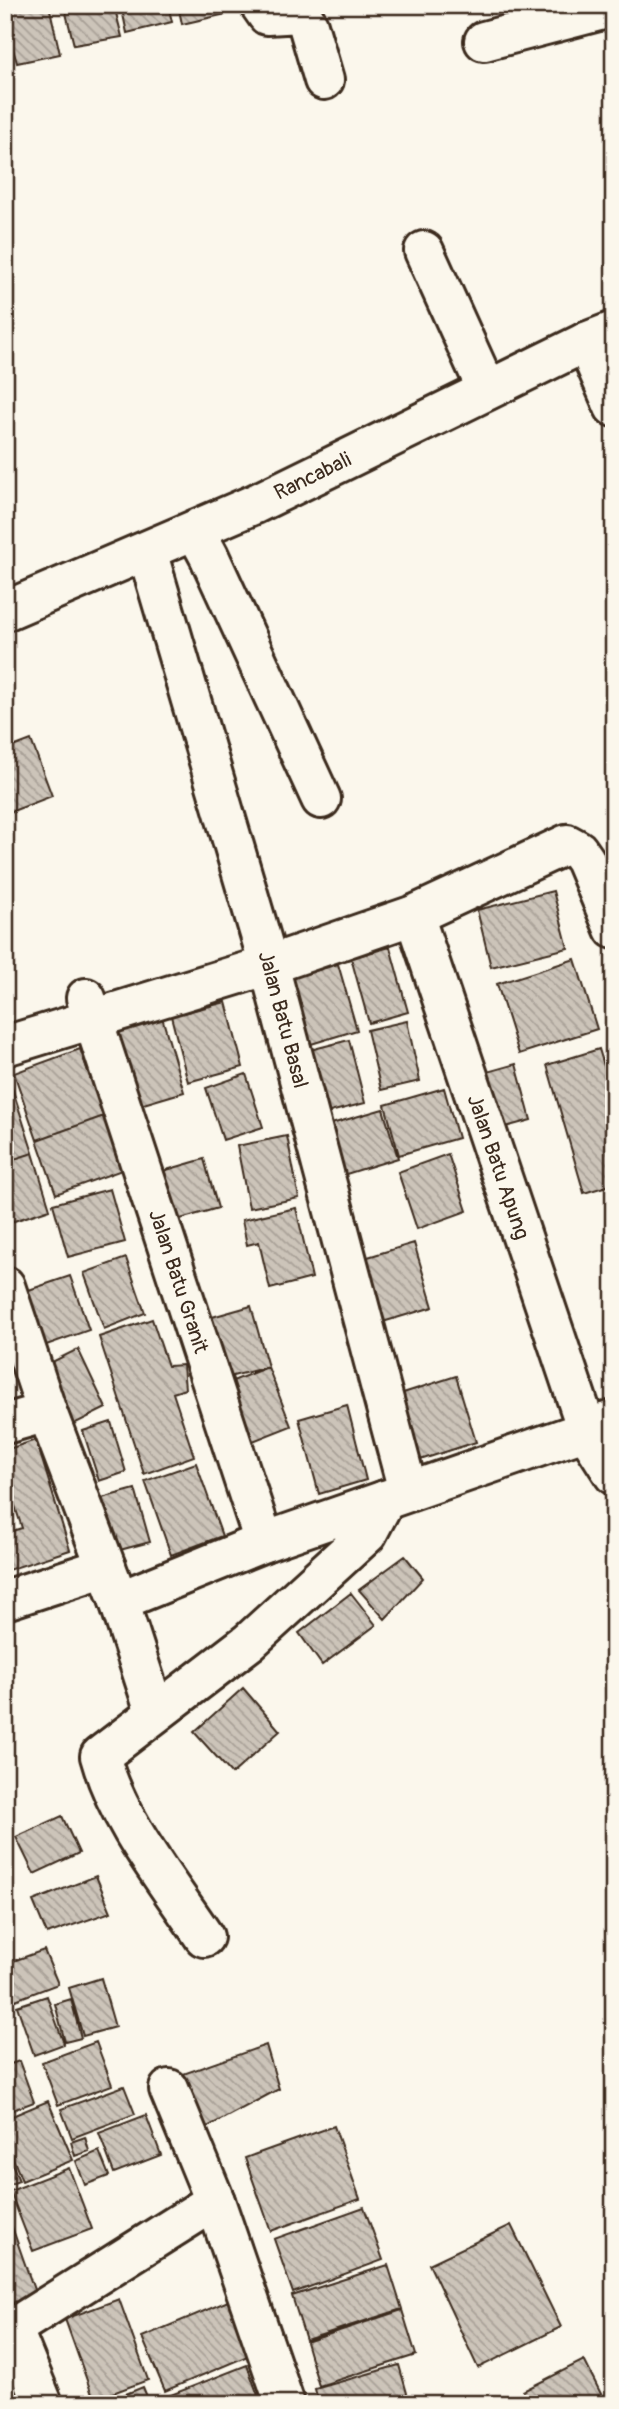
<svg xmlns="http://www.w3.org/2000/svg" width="619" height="2409" font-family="Pangolin,sans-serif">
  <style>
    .building { fill: url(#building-back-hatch); stroke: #3b2a1e; stroke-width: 2 }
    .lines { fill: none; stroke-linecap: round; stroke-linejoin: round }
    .minor-casing { stroke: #3b2a1e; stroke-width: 44 }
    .minor { stroke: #fbf7ec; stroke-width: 38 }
    .labels { text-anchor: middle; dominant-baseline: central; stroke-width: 5; stroke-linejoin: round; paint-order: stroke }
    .street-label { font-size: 21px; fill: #3b2a1e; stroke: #fbf7ec }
  </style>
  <defs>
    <pattern id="building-back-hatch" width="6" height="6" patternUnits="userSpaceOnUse" patternTransform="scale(1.75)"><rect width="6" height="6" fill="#ccc4b9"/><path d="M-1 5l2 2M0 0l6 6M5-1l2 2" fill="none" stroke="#a79f96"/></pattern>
  </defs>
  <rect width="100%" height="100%" fill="#fbf7ec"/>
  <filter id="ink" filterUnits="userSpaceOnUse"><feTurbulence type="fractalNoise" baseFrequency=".0143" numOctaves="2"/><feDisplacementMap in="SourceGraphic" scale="14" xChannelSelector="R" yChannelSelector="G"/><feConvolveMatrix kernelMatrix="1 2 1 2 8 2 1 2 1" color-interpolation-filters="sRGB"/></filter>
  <g filter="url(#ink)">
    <path class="building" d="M5,5H49L60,54L17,63L5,22Z
      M64,5H114L122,37L74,45Z
      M121,5H168L172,22L127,33Z
      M178,5H247L248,9L182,24Z
      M5,90L12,116L5,118Z
      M31,740L52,796L5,814V750Z
      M553,891L568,948L491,967L477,910Z
      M390,947L408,1012L369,1023L351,958Z
      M575,959L597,1029L519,1054L497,984Z
      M338,964L357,1030L308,1045L288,979Z
      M226,1002L243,1067L188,1082L171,1016Z
      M162,1017L184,1092L130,1108L108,1032Z
      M407,1021L420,1081L381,1090L367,1030Z
      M349,1040L365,1103L326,1113L310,1050Z
      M80,1049L104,1116L37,1140L14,1073Z
      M599,1049L614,1099V1184L584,1193L547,1065Z
      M516,1064L531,1120L491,1131L477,1075Z
      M246,1074L263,1127L223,1140L206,1088Z
      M8,1075L33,1153L5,1162V1076Z
      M444,1088L458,1138L399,1155L385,1105Z
      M383,1109L398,1158L343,1175L328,1125Z
      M104,1116L122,1170L56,1194L37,1140Z
      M287,1136L299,1198L249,1208L237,1146Z
      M33,1153L50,1209L5,1224V1162Z
      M448,1154L467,1211L417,1229L398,1172Z
      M204,1159L218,1208L177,1220L163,1171Z
      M110,1189L125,1242L68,1257L53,1204Z
      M296,1208L312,1278L270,1289L259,1242L247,1245L242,1220Z
      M414,1243L433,1307L376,1324L358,1260Z
      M126,1258L145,1313L104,1329L84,1273Z
      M70,1276L89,1330L38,1348L20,1293Z
      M251,1306L268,1367L221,1379L205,1319Z
      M152,1319L168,1366L183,1365L185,1389L173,1393L194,1456L144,1474L99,1337Z
      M78,1349L106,1408L72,1425L44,1366Z
      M268,1367L291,1426L248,1443L225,1384Z
      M456,1376L476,1442L417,1461L397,1395Z
      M347,1405L366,1480L319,1494L299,1419Z
      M111,1422L126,1472L99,1481L83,1431Z
      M36,1440L70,1550L5,1571V1533L22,1528L13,1500L5,1502V1450Z
      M196,1463L222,1536L171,1555L145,1481Z
      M135,1489L150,1542L116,1551L102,1498Z
      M405,1556L423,1578L385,1619L359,1590Z
      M351,1593L376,1625L322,1665L299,1633Z
      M243,1688L280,1731L232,1774L194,1732Z
      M62,1816L79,1853L34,1874L16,1837Z
      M96,1876L111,1912L47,1934L33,1901Z
      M44,1950L58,1984L10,2002L5,1988V1964Z
      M101,1978L115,2027L83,2036L69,1988Z
      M47,1996L64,2044L34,2055L17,2006Z
      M71,1999L81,2038L65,2042L55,2004Z
      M96,2042L112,2085L58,2105L42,2062Z
      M266,2045L279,2089L196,2133L166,2080Z
      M19,2061L34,2102L5,2113V2066Z
      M124,2086L135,2114L72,2138L61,2109Z
      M48,2101L73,2160L22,2181L5,2138V2119Z
      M146,2115L161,2155L114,2173L99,2133Z
      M334,2126L360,2199L271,2231L245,2158Z
      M85,2137L89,2151L75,2156L71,2142Z
      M99,2151L109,2176L85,2185L76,2161Z
      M11,2161L19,2181L5,2186V2163Z
      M69,2168L92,2229L33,2251L10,2191Z
      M364,2207L383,2260L293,2293L274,2239Z
      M511,2225L561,2327L478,2368L429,2264Z
      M12,2227L39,2304L5,2317V2230Z
      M388,2265L402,2309L306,2340L292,2296Z
      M119,2299L148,2380L94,2400L65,2319Z
      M228,2301L250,2355L165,2391L142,2337Z
      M402,2310L416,2355L319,2386L306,2342Z
      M584,2360L606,2404H529L523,2391Z
      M247,2365L261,2404H165L163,2398Z
      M399,2365L410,2404H319L315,2389Z
      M20,2375L29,2404H5V2381Z
      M143,2387L150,2404H101Z"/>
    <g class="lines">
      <defs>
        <g id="minor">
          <path d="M260,5L267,15L301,13L308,25L324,80"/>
          <path d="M484,41L614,7"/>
          <path d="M424,251L487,390"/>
          <path d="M586,342L614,407"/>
          <path d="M195,530L209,556L321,799"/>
          <path id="s1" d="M147,551L269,965L408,1491"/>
          <path id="s2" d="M5,611L255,504L586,342L614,331"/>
          <path id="s3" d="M86,998L264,1542"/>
          <path d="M5,1046L269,965L414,915L567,844L578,850L585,860L614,929"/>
          <path d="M5,1286L47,1412L119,1601L155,1712"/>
          <path d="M614,1420L584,1428L614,1475"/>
          <path d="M5,1424L47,1412"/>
          <path d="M5,1600L106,1567"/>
          <path d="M119,1601L264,1542L573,1435L584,1428L583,1418L414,915"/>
          <path d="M204,1937C166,1880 118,1822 100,1756L249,1642L367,1534L385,1500"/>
          <path d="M169,2089L215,2201L285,2404"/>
          <path d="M13,2330L43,2404"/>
          <path d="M5,2333L215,2201"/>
        </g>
      </defs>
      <use href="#minor" class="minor-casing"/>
      <use href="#minor" class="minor"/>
    </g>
  </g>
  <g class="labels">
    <g class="street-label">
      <text stroke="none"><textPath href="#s2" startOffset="336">Rancabali</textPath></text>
      <text stroke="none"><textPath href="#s1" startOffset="488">Jalan Batu Basal</textPath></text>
      <text transform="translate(498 1167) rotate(71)">Jalan Batu Apung</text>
      <text stroke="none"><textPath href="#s3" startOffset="298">Jalan Batu Granit</textPath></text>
    </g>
  </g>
  <rect width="619" height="2409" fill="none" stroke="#fbf7ec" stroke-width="28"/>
  <rect x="14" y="14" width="591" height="2381" fill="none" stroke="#3b2a1e" stroke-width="2.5" filter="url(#ink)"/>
</svg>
